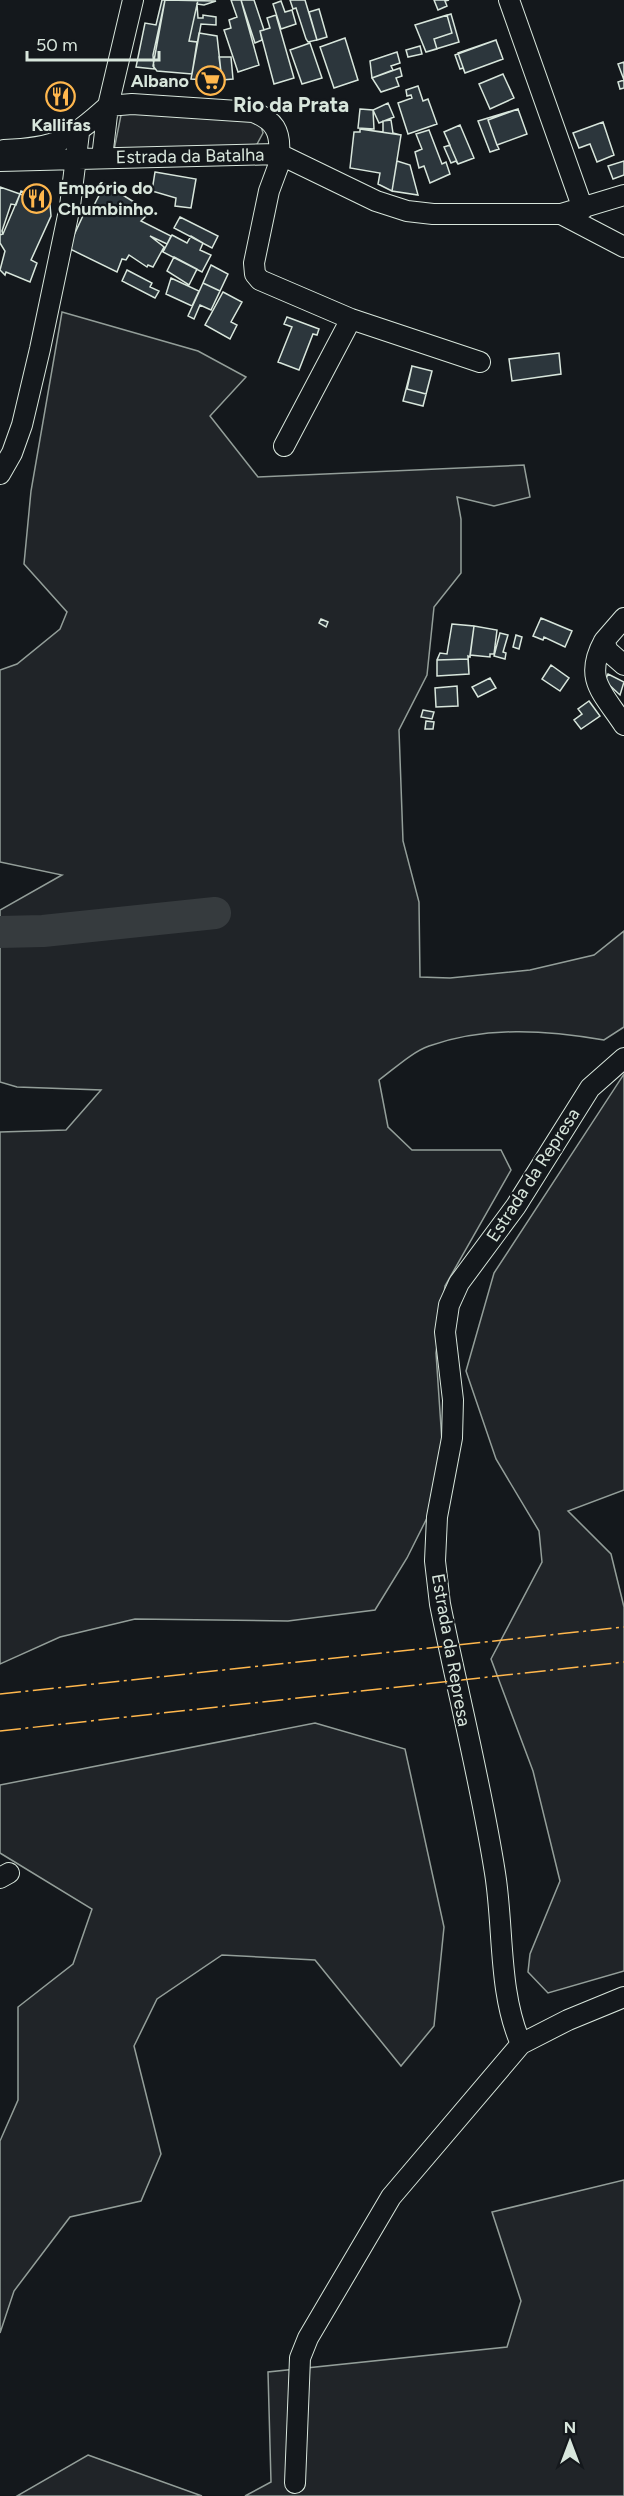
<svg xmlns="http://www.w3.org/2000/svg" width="624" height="2496" font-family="Figtree,sans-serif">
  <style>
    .green { fill: #202428; stroke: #939e99; stroke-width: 1.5 }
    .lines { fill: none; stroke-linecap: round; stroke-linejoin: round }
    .river { stroke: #363b3e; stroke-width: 32 }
    .building { fill: #2c363c; stroke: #d8e6dc; stroke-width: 1.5 }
    .minor-casing { stroke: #d8e6dc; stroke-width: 22 }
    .minor { stroke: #14181c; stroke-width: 20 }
    .power { stroke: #ffb74d; stroke-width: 1.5; stroke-dasharray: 21 4.5 3 4.5; stroke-linecap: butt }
    .labels { text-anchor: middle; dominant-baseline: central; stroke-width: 4.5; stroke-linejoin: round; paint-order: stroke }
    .poi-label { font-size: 18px; font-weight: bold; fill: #d8e6dc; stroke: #14181c; text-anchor: end }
    .street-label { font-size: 18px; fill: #d8e6dc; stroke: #14181c }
    .quarter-label { font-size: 21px; font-weight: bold; fill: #d8e6dc; stroke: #14181c }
  </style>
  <rect width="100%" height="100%" fill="#14181c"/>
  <path class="green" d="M122,110L238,113L261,126L263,133L256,146L114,150Z
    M62,312L198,351L246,377L210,416L258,477L524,465L530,497L494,506L457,497L461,519V573L434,607L427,675L399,730L403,841L419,902L420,977L450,978L530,970L594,955L624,931V1027L604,1040C546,1030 486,1026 429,1046C412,1052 394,1069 379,1080L388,1127L412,1150H501L511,1170L445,1286L436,1353L444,1471L432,1508L407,1558L375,1610L288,1621L135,1619L60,1637L0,1664V1132L66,1130L101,1090L17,1087L0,1082V910L62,875L0,862V670L17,664L60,629L67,612L24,564L31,491Z
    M624,1074V1490L568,1511L611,1554L624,1607V1971L548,1993L528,1972L530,1954L560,1881L533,1771L491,1659L542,1562L539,1531L496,1459L466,1371L494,1273Z
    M315,1723L405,1749L444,1927L434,2026L401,2066L315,1960L222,1955L157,1999L134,2046L161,2154L141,2201L70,2217L14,2291L0,2333V2141L18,2100V2007L73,1964L92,1909L0,1853V1785Z
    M624,2180V2496H245L271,2482L268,2372L507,2347L521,2301L492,2212Z
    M88,2455L202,2496H17Z"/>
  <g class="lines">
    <path class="river" d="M0,932L43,931L215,913"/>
  </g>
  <path class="building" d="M162,0H165L153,55L154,69L136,67L145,23L156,25Z
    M165,0L216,1L204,5L197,4L198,18H203V15L216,17V25L201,24L192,74L157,71L153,66Z
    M165,0H198L189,41L197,42L192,74L157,71L153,66Z
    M231,0H241L259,65L238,72L224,30L231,28L229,20L237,17Z
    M241,0H254L264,30L260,31L262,40L255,43Z
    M290,0H305L317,40L308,42L306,39L296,8L293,9Z
    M434,0H449L445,1L447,6L438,10Z
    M281,1L285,12L292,10L296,24L281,29L273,4Z
    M319,9L327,37L317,40L309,12Z
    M451,14L459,42L426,52L415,25Z
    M276,15L294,78L274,84L260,31L270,28L267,18Z
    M447,15L452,33L434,39L437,49L426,52L415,25Z
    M199,33L217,36L222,81L191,79Z
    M345,38L358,80L334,88L320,47Z
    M496,40L503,59L465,73L458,53Z
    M496,40L503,59L465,73L463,68L460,69L455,55Z
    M310,43L322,78L302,84L290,50Z
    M420,46L422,54L408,57L406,50Z
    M397,52L400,63L391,66L393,70L372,78L370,61Z
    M219,57H231L233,79L222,80Z
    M624,62V88L620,89L618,82L624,80L618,64Z
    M400,68L402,76L396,78L399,86L381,92L372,78Z
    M503,74L514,98L490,109L479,84Z
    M418,86L423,101L428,99L437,124L408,134L398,103L412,98L411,95L407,96L406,90Z
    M388,103L394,117L379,123L373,110Z
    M360,109L373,110L374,129L358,128Z
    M518,109L527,134L497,145L488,120Z
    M518,109L527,134L497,145L499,149L490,152L478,121Z
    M391,120L393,133L401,135L392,191L378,184L380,173L350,168L354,132H360V129L383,132V121Z
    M603,122L614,155L597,162L590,144L579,148L573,133Z
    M460,125L474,158L458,164L444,132Z
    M460,125L474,158L458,164L456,161L451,163L444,147L450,145L444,132Z
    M360,129L401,135L392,191L378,184L380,173L350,168L354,132H360Z
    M429,130L442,164L446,162L450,174L430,183L424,166L419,168L415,152L422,149L416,134Z
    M397,161L410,165L418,195L392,191Z
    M624,161V175L613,179L608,166Z
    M155,172L196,179L191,208L175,206L176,198L152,191Z
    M105,184L150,212L141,221L171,236L167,244L150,236L164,247L153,267L148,265L147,267L129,255L126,260L122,259L117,272L68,248L88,205L93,207Z
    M0,187L20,194L16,205L11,204L2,231L3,234L0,235Z
    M21,191L43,199L50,205L20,194Z
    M20,194L50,205L51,216L31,260L37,263L30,282L6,272L5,275L0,270L5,251L0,243V235L3,234Z
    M180,217L218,236L212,248L174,228Z
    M172,235L187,243L191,236L203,243L200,250L211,255L202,272L163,252Z
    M174,257L197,269L189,285L167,271Z
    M211,265L228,274L220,291L203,283Z
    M127,270L152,283L150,287L159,291L155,298L122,281Z
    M171,278L199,291L192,306L166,294Z
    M203,283L220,291L211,310L200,305L194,319L188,316Z
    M223,292L242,302L231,322L237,325L230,339L205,325Z
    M287,317L319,329L317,335L313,334L299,370L278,362L292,327L284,324Z
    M559,353L561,374L512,381L509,359Z
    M412,366L432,371L426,394L407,389Z
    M412,366L432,371L423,406L403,401Z
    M541,618L572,631L565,647L544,637L543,640L533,636Z
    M321,619L328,622L326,627L319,623Z
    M452,624L474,626L470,657L468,656L469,674L437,676V660L440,653L447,654Z
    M474,626L497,630L494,654H490V657L470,655Z
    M500,633L508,635L503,652L506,653L505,659L494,656Z
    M516,635L522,637L519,649L513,647Z
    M468,659L469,674L437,676V660Z
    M551,665L569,678L560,691L542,679Z
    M608,674L624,682L620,695L605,681Z
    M490,678L496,688L478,697L472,687Z
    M457,686L458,706L436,707L435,688Z
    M589,701L600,716L581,729L574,720L582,714L578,709Z
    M423,710L434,712L432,719L421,717Z
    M426,721L434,722L433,729H425Z"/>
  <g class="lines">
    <defs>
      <path id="minor" d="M509,0L583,209
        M108,106L132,104L253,112C274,120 281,131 279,154
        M4,150C56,148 69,141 108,106
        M282,156L269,191L254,263L255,274L260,280L351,319L480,362
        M102,158L108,106L133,0
        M0,161L279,154L376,201L407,211L433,214H561L624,195
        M561,214L624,247
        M284,446L351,319
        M0,474L12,453L22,425L40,349L70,206L79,133
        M624,618L604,641L608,651L624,665
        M604,641C583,679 603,693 624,725
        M0,1878L9,1873
        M521,2044C498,1992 504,1929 495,1873C481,1783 458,1694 440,1604L435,1561L437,1517L452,1438L453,1400L445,1332L449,1305L459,1283L516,1206L590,1088L624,1058
        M295,2483L300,2358L308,2338L391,2197L521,2044L568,2020L624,1997"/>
    </defs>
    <use href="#minor" class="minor-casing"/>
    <use href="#minor" class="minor"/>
    <path class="power" d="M0,1694L624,1627
      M0,1731L624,1662"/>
  </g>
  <defs>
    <symbol id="supermarket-ring" viewBox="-11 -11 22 22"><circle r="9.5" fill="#14181c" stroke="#ffb74d" stroke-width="1.5"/><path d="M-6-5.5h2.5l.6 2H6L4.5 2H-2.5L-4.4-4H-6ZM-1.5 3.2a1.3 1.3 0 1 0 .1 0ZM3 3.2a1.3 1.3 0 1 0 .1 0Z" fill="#ffb74d"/></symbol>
    <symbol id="restaurant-ring" viewBox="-11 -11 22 22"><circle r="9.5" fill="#14181c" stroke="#ffb74d" stroke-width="1.5"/><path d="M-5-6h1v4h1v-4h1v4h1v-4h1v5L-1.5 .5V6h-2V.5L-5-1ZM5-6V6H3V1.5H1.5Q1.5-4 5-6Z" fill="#ffb74d"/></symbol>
  </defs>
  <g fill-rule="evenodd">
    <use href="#supermarket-ring" x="194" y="64" width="33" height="33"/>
    <use href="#restaurant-ring" x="44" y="80" width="33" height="33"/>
    <use href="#restaurant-ring" x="20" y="182" width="33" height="33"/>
  </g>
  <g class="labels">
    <g class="poi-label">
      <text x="189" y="81">Albano</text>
      <text x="61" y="125" text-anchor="middle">Kallifas</text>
      <text x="58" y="188" text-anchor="start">Empório do<tspan x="58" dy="21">Chumbinho.</tspan></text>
    </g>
    <g class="street-label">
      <text transform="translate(190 156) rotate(-1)">Estrada da Batalha</text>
      <text transform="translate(533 1175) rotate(-57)">Estrada da Represa</text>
      <text transform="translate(451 1650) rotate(80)">Estrada da Represa</text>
    </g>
    <g class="quarter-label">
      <text x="291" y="104">Rio da Prata</text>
    </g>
  </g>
  <g transform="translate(570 2442)" stroke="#14181c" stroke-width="4.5" paint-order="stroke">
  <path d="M0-4.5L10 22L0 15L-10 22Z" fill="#d8e6dc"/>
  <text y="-9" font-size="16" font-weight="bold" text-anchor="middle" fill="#d8e6dc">N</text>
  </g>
  <path d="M27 51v9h132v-9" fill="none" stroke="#d8e6dc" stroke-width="3"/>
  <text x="36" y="51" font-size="18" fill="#d8e6dc" stroke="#14181c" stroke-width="4.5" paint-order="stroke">50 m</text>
</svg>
